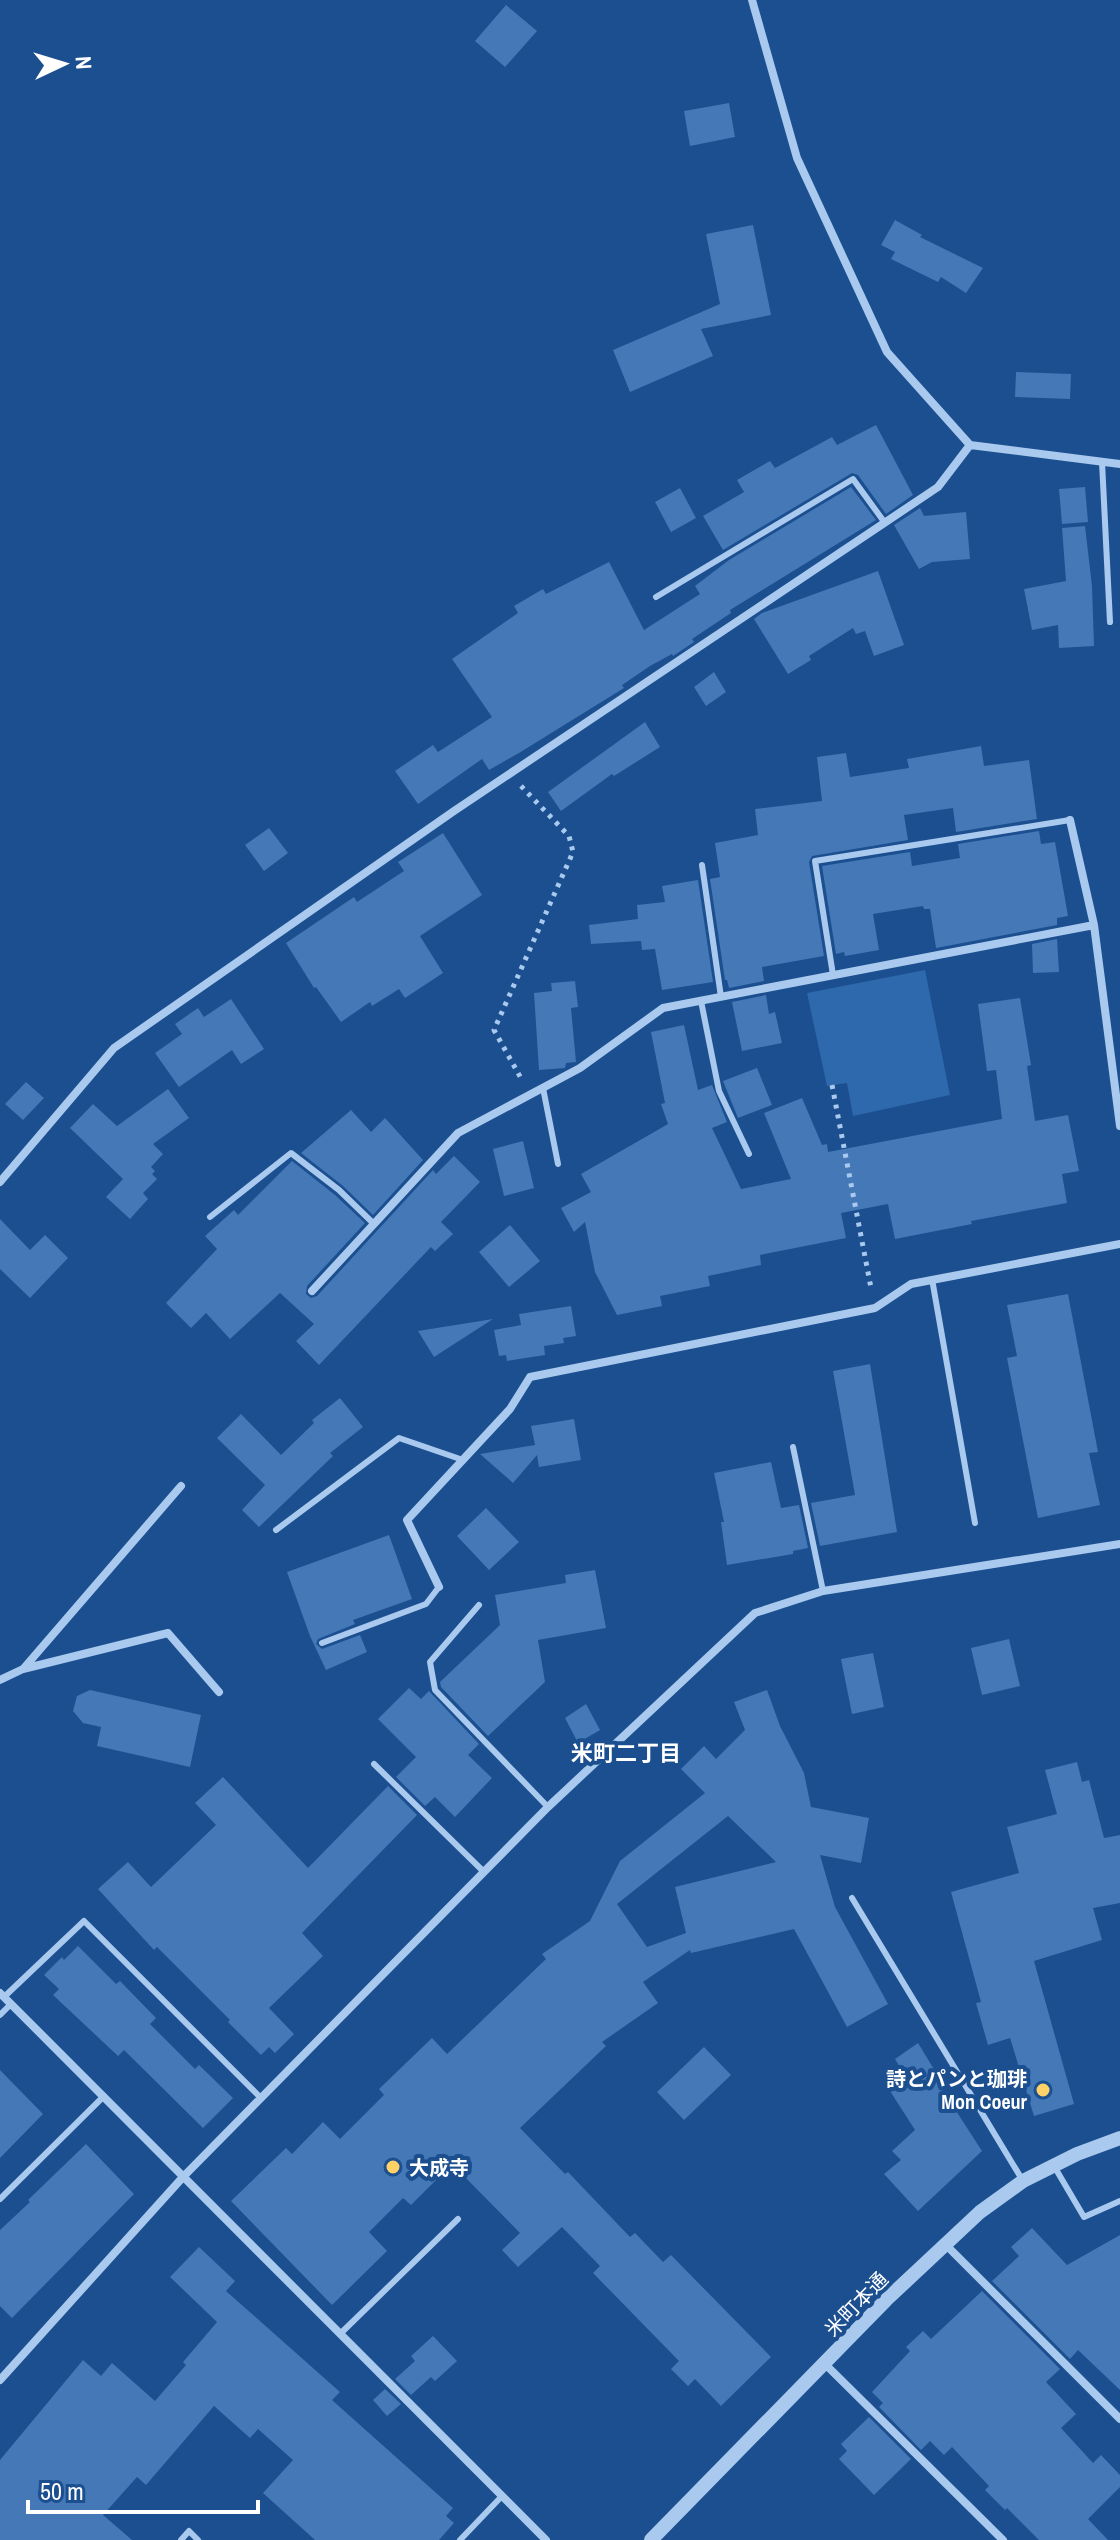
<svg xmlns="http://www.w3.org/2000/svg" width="1120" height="2540" font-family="'Archivo Narrow','Noto Sans JP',sans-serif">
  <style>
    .green { fill: #2e69ad }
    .building { fill: #4478b7; fill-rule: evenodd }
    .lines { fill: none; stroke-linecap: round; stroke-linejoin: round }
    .path { stroke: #a9c9ee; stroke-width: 5; stroke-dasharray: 4 6; stroke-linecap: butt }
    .service { stroke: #a9c9ee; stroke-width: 6 }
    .minor { stroke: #a9c9ee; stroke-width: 8 }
    .tertiary { stroke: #a9c9ee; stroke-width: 14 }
    .poi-dot { fill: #ffd166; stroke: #1b4f8f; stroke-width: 3 }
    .labels { text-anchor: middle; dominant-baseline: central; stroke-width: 8; stroke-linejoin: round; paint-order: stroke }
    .poi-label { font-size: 20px; font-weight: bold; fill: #fff; stroke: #1b4f8f; text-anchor: end }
    .street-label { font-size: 20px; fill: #fff; stroke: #1b4f8f }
    .neighbourhood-label { font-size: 22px; font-weight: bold; fill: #fff; stroke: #1b4f8f }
  </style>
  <rect width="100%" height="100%" fill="#1b4f8f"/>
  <path class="green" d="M925,970L950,1095L853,1116L847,1083L827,1086L807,993Z"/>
  <path class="building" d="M506,5L537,31L505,67L475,41Z
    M729,103L735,137L690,146L684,111Z
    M895,220L922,235L920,237L983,268L966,293L941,277L938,282L891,259L895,252L881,245Z
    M753,225L771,315L701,329L713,356L630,392L613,350L720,304L706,234Z
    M1016,372L1071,374L1070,399L1015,397Z
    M876,425L913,495L886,514L858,475L852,473L723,550L703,516L744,492L737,480L770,461L775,468L832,437L837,445Z
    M851,487L876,520L730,610L731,613L692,639L694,642L673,656L672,654L650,666L622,685L624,688L519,753L489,770L482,759L418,804L395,771L433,745L438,752L492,717L452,659L518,613L514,606L543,589L546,594L609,562L644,630L700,594L695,586L729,560Z
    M1085,487L1088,522L1062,524L1059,489Z
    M680,488L696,518L671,532L655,502Z
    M920,508L924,516L966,512L970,559L932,562L919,569L894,525Z
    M1085,526L1092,586L1094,646L1059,648L1058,625L1032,630L1024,589L1066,581L1062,528Z
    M878,571L904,645L874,656L865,631L856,634L853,628L809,656L811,660L788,674L754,619L762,613Z
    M714,672L726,692L706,706L694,687Z
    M645,722L660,747L614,776L612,774L561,811L548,792Z
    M981,746L984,766L1029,760L1037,819L956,832L953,808L904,815L908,840L812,856L809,862L824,956L762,967L764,981L729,988L727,980H725L710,879L720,877L715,843L758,835L755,809L822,801L817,757L846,753L850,777L909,768L907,759Z
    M269,828L288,853L264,871L245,845Z
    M1039,831L1041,844L1055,842L1068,916L1057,918V925L936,948L930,909H924L923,906L873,914L879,950L845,956L844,952L836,954L822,866L910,852L912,866L960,858L958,844Z
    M443,833L482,895L420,936L443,973L405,998L399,989L372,1006L370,1002L341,1022L316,987L314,988L286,943L354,897L357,902L404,871L398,862Z
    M698,880L713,982L662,990L655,949L642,950L641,941L591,944L589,925L638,919L637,905L665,902L662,886Z
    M1057,939L1059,972L1033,973L1032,944Z
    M575,981L578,1007L571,1008L576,1062L566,1063L565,1068L539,1070L534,993L552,991L551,983Z
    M766,995L769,1014L775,1012L782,1043L742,1051L732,1002Z
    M1020,998L1031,1065L1027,1066L1035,1121L1068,1115L1079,1171L1062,1174L1067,1203L971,1221L972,1224L895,1239L888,1204L841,1213L846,1238L760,1255L761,1265L708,1276L710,1286L660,1296L662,1306L617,1315L595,1272L585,1222L574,1232L561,1208L591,1192L581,1174L668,1124L661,1104L665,1103L651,1032L684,1025L698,1090L712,1085L727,1122L712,1128L741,1189L791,1179L764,1113L802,1098L822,1145L827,1144L828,1152L1002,1119L996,1070L987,1071L978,1004Z
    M231,999L264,1049L241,1064L232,1050L179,1087L155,1053L182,1034L175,1024L198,1008L204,1017Z
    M757,1068L772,1105L738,1118L723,1081Z
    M26,1082L44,1098L23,1120L5,1104Z
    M168,1089L189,1118L153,1144L163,1154L151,1167L155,1171L152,1174L157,1179L143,1193L148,1199L130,1219L106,1197L123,1179L70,1128L93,1104L117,1126Z
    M351,1110L371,1132L385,1118L423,1160L373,1215L343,1186L301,1153Z
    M523,1141L534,1188L504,1196L493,1149Z
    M454,1156L480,1182L441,1222L453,1234L435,1251L431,1247L319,1365L296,1341L314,1324L280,1293L230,1339L206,1313L191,1328L166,1303L217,1249L205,1236L234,1210L238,1215L292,1161L335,1195L365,1223L307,1286L306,1294L311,1298L317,1296L433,1170L436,1174Z
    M0,1219L30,1250L45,1235L68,1258L30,1298L0,1269Z
    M510,1225L540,1261L509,1287L479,1252Z
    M1068,1294L1098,1452L1089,1453L1100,1505L1038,1518L1007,1358L1017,1356L1007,1305Z
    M571,1306L576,1336L563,1338L564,1343L544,1346L545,1355L507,1361L506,1355L499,1356L494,1330L521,1325L519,1314Z
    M493,1319L434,1357L418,1331Z
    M870,1364L897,1532L820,1546L811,1503L855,1495L833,1371Z
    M340,1398L363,1427L330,1453L333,1456L259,1527L242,1510L265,1485L217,1438L241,1414L281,1455L314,1423L312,1420Z
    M574,1419L581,1460L539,1467L537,1455L513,1483L480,1454L535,1445L531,1426Z
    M771,1462L781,1508L799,1505L808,1548L793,1551V1554L727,1565L721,1522H724L714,1473Z
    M486,1508L519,1542L489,1570L457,1536Z
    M389,1535L412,1599L353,1620L355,1624L318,1639L316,1644L322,1649L360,1635L367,1652L326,1670L310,1636L287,1572Z
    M595,1570L606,1628L538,1640L545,1682L488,1736L441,1687L440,1682L500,1625L495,1595L566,1583L565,1575Z
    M1009,1639L1020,1686L982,1695L971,1648Z
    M873,1653L884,1707L852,1714L841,1659Z
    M409,1688L421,1699L429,1691L479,1744L468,1755L492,1778L455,1817L435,1797L425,1806L396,1777L416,1757L378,1719Z
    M90,1690L201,1715L190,1767L97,1746L101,1727L83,1723L73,1711L77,1696Z
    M767,1690L780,1726L804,1773L811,1807L869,1818L861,1863L820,1855L835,1907L888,2004L847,2027L794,1929L691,1953L690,1950L643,1982L658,2003L602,2042L606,2046L520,2128L565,2174L568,2172L630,2237L635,2233L663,2262L671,2255L771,2357L721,2406L695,2379L688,2386L671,2369L679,2361L593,2273L600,2266L562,2227L518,2267L502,2250L520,2233L452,2164L411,2205L403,2198L369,2232L387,2251L332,2305L231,2201L286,2148L292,2154L323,2122L340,2139L384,2095L379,2089L432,2038L447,2054L546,1959L542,1954L590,1921L620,1861L705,1793L681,1769L704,1746L716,1759L745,1730L734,1702ZM728,1816L776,1862L675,1887L686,1933L647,1947L617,1904Z
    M586,1704L600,1730L578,1743L565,1718Z
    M1077,1762L1082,1782L1089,1780L1104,1838L1120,1835V1903L1093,1908L1102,1940L1034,1961L1074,2104L1034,2116L1010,2038L988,2045L976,2003L981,2002L951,1892L1019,1873L1007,1827L1057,1814L1045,1770Z
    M223,1777L308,1868L388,1786L417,1815L302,1933L323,1956L269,2008L294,2034L275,2053L269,2047L261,2055L228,2022L230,2020L157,1947L154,1950L98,1889L128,1862L151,1887L216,1825L195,1803Z
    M78,1946L116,1984L120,1981L156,2018L150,2024L195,2069L199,2065L233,2098L203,2128L124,2050L118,2056L53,1995L59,1989L44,1975L62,1957L64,1960Z
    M918,2043L943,2084L940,2086L982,2151L918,2211L884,2174L901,2160L892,2151L915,2130L890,2091L899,2085L892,2075L901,2069L895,2059Z
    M704,2047L731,2075L684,2120L657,2092Z
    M0,2070L43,2114L0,2158Z
    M86,2144L134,2194L12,2318L0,2306V2230L30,2202L28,2200Z
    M1032,2228L1067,2265L1120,2235V2390L1078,2350L1070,2359L992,2281L1019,2256L1011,2247Z
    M199,2247L235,2281L226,2291L340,2392L332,2400L453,2508L446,2516L454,2523L439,2540H315L263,2493L293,2460L258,2429L250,2438L214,2406L146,2485L137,2477L103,2515L132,2540H0V2460L83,2360L101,2376L112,2363L155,2401L186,2365L183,2362L217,2322L170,2277Z
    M982,2291L1060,2369L1046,2382L1076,2414L1061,2428L1093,2463L1101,2455L1120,2475V2487L1088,2519L1108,2540H1039L1007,2508L1005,2510L985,2490L989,2486L952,2447L944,2455L930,2441L921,2450L879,2407L883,2403L872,2392L910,2351L906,2347L923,2331L931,2339Z
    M433,2336L457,2361L435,2381L431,2377L411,2395L395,2379L415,2361L411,2356Z
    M385,2389L401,2404L387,2416L373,2400Z
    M869,2417L911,2459L874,2495L839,2459L847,2451L841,2444Z"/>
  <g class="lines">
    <path class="path" d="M521,786L569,836L573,852L494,1030L522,1080
      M832,1085L871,1288"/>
    <path class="service" d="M1102,462L1110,622
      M656,597L853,479L885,523
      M702,865L721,997
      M833,975L815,861L1070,820
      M701,1001L719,1091L749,1154
      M543,1088L558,1164
      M210,1217L291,1153L339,1190L374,1224
      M932,1279L975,1523
      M793,1447L823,1591
      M276,1530L399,1438L463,1460
      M479,1605L430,1662L435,1690L548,1807
      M322,1643L426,1604L439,1587
      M374,1764L484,1872
      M852,1898L1023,2181
      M4,1997L84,1921L261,2098
      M0,2015L11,2004
      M1054,2166L1084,2217L1120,2201
      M0,2199L104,2096
      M340,2334L458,2219
      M181,2540L189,2531L198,2540
      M460,2540L502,2496"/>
    <path class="minor" d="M752,0L797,158L887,352L970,445L1120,464
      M1070,820L1094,925L1120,1126
      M0,1182L114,1048L454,811L938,487L970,445
      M312,1291L458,1133L580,1068L663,1008L1094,925
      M439,1587L407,1520L510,1409L530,1377L875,1308L911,1284L1120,1244
      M24,1668L181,1486
      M0,1680L23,1669L168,1633L219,1692
      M0,1993L546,2540
      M945,2244L1120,2419
      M825,2364L1003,2540
      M0,2380L183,2177L261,2098L548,1807L755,1613L823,1591L1120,1544"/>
    <path class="tertiary" d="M651,2540L886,2300L980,2212L1023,2181L1077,2154L1120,2138"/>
  </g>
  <g class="poi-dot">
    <circle cx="1043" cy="2090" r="8"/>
    <circle cx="393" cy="2167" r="8"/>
  </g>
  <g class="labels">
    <g class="poi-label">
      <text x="1027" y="2078">詩とパンと珈琲<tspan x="1027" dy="23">Mon Coeur</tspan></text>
      <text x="409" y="2167" text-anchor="start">大成寺</text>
    </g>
    <g class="street-label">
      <text transform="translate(856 2304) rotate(-46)">米町本通</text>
    </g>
    <g class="neighbourhood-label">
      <text x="626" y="1753">米町二丁目</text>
    </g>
  </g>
  <g transform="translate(64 64) rotate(86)" stroke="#1b4f8f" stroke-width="6" paint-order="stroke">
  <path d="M0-6L14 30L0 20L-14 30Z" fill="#ffffff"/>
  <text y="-12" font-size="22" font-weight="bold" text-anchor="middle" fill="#ffffff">N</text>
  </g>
  <path d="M28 2500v12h230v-12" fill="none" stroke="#ffffff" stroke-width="4"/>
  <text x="40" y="2500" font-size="24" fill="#ffffff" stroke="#1b4f8f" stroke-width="6" paint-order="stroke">50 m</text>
</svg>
